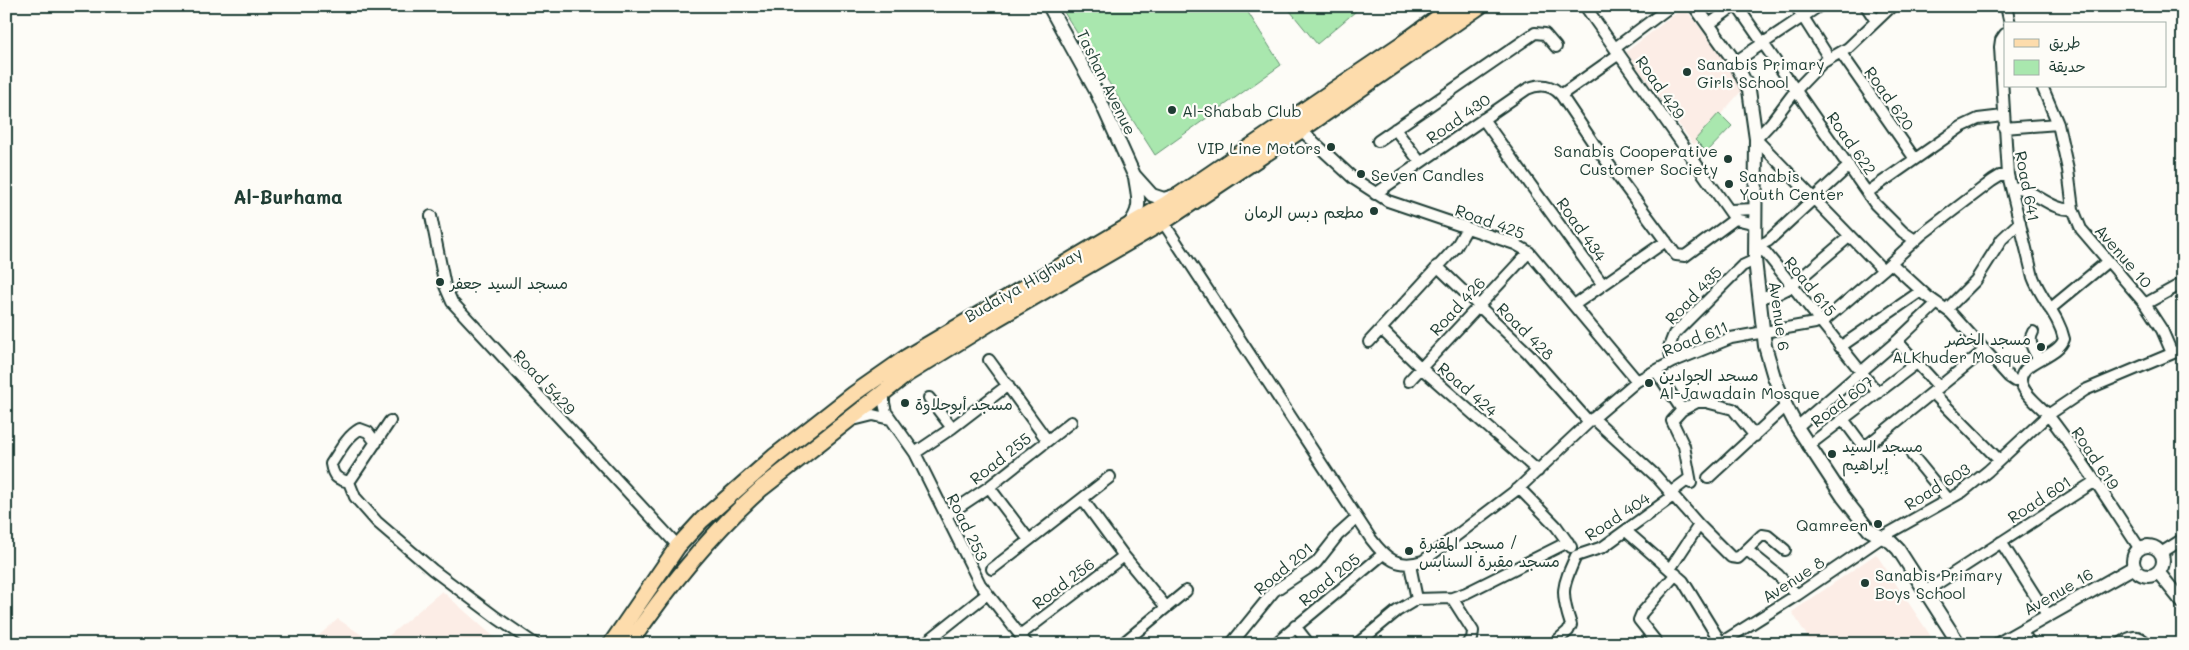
<svg xmlns="http://www.w3.org/2000/svg" width="2189" height="650" font-family="Mali,'Playpen Sans Arabic',sans-serif">
  <style>
    .built { fill: #fcede6 }
    .green { fill: #a9e7ae; stroke: #649271 }
    .lines { fill: none; stroke-linecap: round; stroke-linejoin: round }
    .minor-casing { stroke: #1f3d34; stroke-width: 14 }
    .tertiary-casing { stroke: #1f3d34; stroke-width: 16 }
    .primary-casing { stroke: #1f3d34; stroke-width: 19 }
    .minor { stroke: #fdfcf7; stroke-width: 10 }
    .tertiary { stroke: #fdfcf7; stroke-width: 12 }
    .primary { stroke: #fddcac; stroke-width: 15 }
    .poi-dot { fill: #1f3d34; stroke: #fdfcf7; stroke-width: 2 }
    .labels { text-anchor: middle; dominant-baseline: central; stroke-width: 4.5; stroke-linejoin: round; paint-order: stroke }
    .poi-label { font-size: 16px; fill: #1f3d34; stroke: #fdfcf7; text-anchor: start }
    .street-label { font-size: 16px; fill: #1f3d34; stroke: #fdfcf7 }
    .quarter-label { font-size: 19px; font-weight: bold; fill: #1f3d34; stroke: #fdfcf7 }
  </style>
  <rect width="100%" height="100%" fill="#fdfcf7"/>
  <filter id="ink" filterUnits="userSpaceOnUse"><feTurbulence type="fractalNoise" baseFrequency=".02" numOctaves="2"/><feDisplacementMap in="SourceGraphic" scale="10" xChannelSelector="R" yChannelSelector="G"/><feConvolveMatrix kernelMatrix="1 2 1 2 8 2 1 2 1" color-interpolation-filters="sRGB"/></filter>
  <g filter="url(#ink)">
    <path class="built" d="M1684,7L1722,56L1744,88L1694,145L1626,52Z
      M1876,554L1936,644H1812L1792,612Z
      M442,591L502,644H379Z
      M338,619L375,644H309Z"/>
    <path class="green" d="M1060,6H1244L1281,65L1155,155Z
      M1286,6H1362L1317,44Z
      M1719,113L1732,126L1707,152L1695,140Z"/>
    <g class="lines">
      <defs>
        <path id="minor" d="M1585,6L1735,219
          M1737,6L1875,204L1903,232L1915,240
          M1796,6L1829,58
          M1866,6L1876,21
          M2006,6L2010,24
          M1708,25L1734,6
          M2005,34L2001,40L2000,47L2008,175L2033,277C2041,299 2059,316 2064,339C2058,357 2022,361 2021,379C2020,392 2041,406 2048,415C2081,457 2110,504 2140,549
          M1615,48L1671,6
          M1841,53L1915,159
          M1735,62L1819,6
          M2042,86L2058,124L2068,170L2073,209L2081,229L2145,304L2162,330L2172,353
          M1561,95L1619,54
          M1483,119L1603,285
          M2004,128L2058,124
          M1395,129L1420,162
          M1301,130L1354,179L1388,201L1515,244L1529,252L1637,381
          M1378,141L1535,33L1545,34L1556,47
          M2012,187C2034,188 2051,212 2073,209
          M1868,192L1961,127L1978,119L2003,116
          M1375,194L1527,89C1540,83 1552,85 1561,95L1596,147L1676,255L1685,256L1735,219
          M1730,210L1756,209
          M431,216L445,286L452,302L678,546
          M1735,219L1756,224
          M1163,222L1371,539C1386,559 1398,569 1423,561L1519,488L1589,422L1637,381L1672,362L1731,338L1815,323L1827,318L1883,270L1921,235L1992,181L2000,176L2008,175
          M1756,247L1768,241L1849,166
          M1756,250H1761L1766,253L1878,393
          M1891,263L1927,296L1951,313L2009,377L2015,381H2021
          M1437,266L1528,353L1589,422
          M1883,270L1756,139L1771,123L1796,90L1822,63L1848,48L1892,6
          M1761,297L1777,294L1789,288L1850,236
          M2145,304L2183,283
          M1574,305L1666,241
          M1947,309L1976,280L2002,239L2020,222
          M2050,309L2108,261
          M1381,329L1421,368L1538,471
          M2033,332C2027,342 2034,350 2039,360
          M1897,341L1939,387
          M1369,342L1456,247L1467,228
          M1840,347L1921,291
          M989,360L1047,440
          M1672,362L1669,347L1674,334L1742,266L1755,260
          M1656,371L1682,410
          M1409,381L1529,252
          M884,391V403L886,412L915,453L980,584L1027,644
          M1933,393L1999,460
          M929,398L952,428
          M1593,418L1656,476L1699,525L1731,557L1738,558L1762,535L1768,536L1785,550
          M1843,419L1860,442L1865,445L1870,443L1985,350
          M853,420L873,415L890,419
          M390,421L349,482L355,497L377,522L433,570L497,618L535,644
          M1797,427L1897,341L1937,303
          M1808,446L1918,362
          M915,453L952,428L1008,385
          M1912,455L1948,499
          M1708,478L1786,406
          M349,482C337,479 333,477 331,464C339,452 347,436 360,429L368,432L376,443
          M1691,483L1684,446L1672,421L1682,410L1697,402H1706L1733,409L1755,436
          M989,487L1029,540
          M1519,488L1556,526L1571,547
          M1670,493L1690,478
          M1083,500L1124,556L1166,607
          M947,515L989,487L1071,422
          M1626,531L1683,581L1721,643
          M2001,542L2048,616
          M1747,550L1778,575L1797,595
          M2161,553L2183,539
          M1410,565L1417,599
          M992,569L1110,477
          M1670,569L1699,525
          M1926,591L2094,482
          M1452,598L1473,631L1472,639L1467,644
          M1295,626L1309,644
          M2021,631L2031,644
          M1020,635L1124,556
          M924,644L987,594
          M1122,644L1186,591
          M1231,644L1274,591L1316,563L1338,535L1357,518
          M1275,644L1382,555
          M1357,644L1397,611L1417,599L1452,598L1466,593L1568,542
          M1553,644L1568,631L1571,625C1560,592 1562,587 1576,556L1603,547L1673,496
          M1658,644L1639,620L1642,613L1676,574
          M1719,644L1797,595L1882,537L1962,492L1988,471L2048,415L2085,390L2183,349
          M2120,644C2130,636 2138,633 2147,644"/>
        <path id="tertiary" d="M1049,6L1096,91L1134,175L1152,195L1164,199L1177,195
          M1695,6L1735,62L1749,90L1756,139L1755,260L1765,346L1774,377L1786,406L1797,427L1843,497L1869,530L1891,542L1898,549L1959,644
          M1128,226C1143,208 1138,198 1135,177
          M2133 561a15 15 0 1 1 30 0a15 15 0 1 1-30 0Z
          M2158,572L2183,603
          M1998,644L2134,567"/>
        <path id="primary" d="M611,644L678,546L702,520L775,456L854,394L907,357L1166,204L1403,43L1454,6
          M629,644C668,587 710,534 762,488L907,374L996,319L1163,222L1301,130L1480,6"/>
      </defs>
      <use href="#minor" class="minor-casing"/>
      <use href="#tertiary" class="tertiary-casing"/>
      <use href="#primary" class="primary-casing"/>
      <use href="#minor" class="minor"/>
      <use href="#tertiary" class="tertiary"/>
      <use href="#primary" class="primary"/>
    </g>
  </g>
  <g class="poi-dot">
    <circle cx="1687" cy="72" r="5"/>
    <circle cx="1172" cy="110" r="5"/>
    <circle cx="1331" cy="147" r="5"/>
    <circle cx="1728" cy="159" r="5"/>
    <circle cx="1361" cy="174" r="5"/>
    <circle cx="1729" cy="184" r="5"/>
    <circle cx="1374" cy="211" r="5"/>
    <circle cx="440" cy="282" r="5"/>
    <circle cx="2041" cy="347" r="5"/>
    <circle cx="1649" cy="383" r="5"/>
    <circle cx="905" cy="403" r="5"/>
    <circle cx="1832" cy="454" r="5"/>
    <circle cx="1878" cy="524" r="5"/>
    <circle cx="1409" cy="551" r="5"/>
    <circle cx="1865" cy="583" r="5"/>
  </g>
  <g class="labels">
    <g class="poi-label">
      <text x="1697" y="63">Sanabis Primary<tspan x="1697" dy="18">Girls School</tspan></text>
      <text x="1182" y="110">Al-Shabab Club</text>
      <text x="1321" y="147" text-anchor="end">VIP Line Motors</text>
      <text x="1718" y="150" text-anchor="end">Sanabis Cooperative<tspan x="1718" dy="18">Customer Society</tspan></text>
      <text x="1371" y="174">Seven Candles</text>
      <text x="1739" y="175">Sanabis<tspan x="1739" dy="18">Youth Center</tspan></text>
      <text x="1364" y="211" text-anchor="end">مطعم دبس الرمان</text>
      <text x="450" y="282">مسجد السيد جعفر</text>
      <text x="2031" y="338" text-anchor="end">مسجد الخضر<tspan x="2031" dy="18">ALKhuder Mosque</tspan></text>
      <text x="1659" y="374">مسجد الجوادين<tspan x="1659" dy="18">Al-Jawadain Mosque</tspan></text>
      <text x="915" y="403">مسجد أبوحلاوة</text>
      <text x="1842" y="445">مسجد السيد<tspan x="1842" dy="18">إبراهيم</tspan></text>
      <text x="1868" y="524" text-anchor="end">Qamreen</text>
      <text x="1419" y="542">مسجد المقبرة /<tspan x="1419" dy="18">مسجد مقبرة السنابس</tspan></text>
      <text x="1875" y="574">Sanabis Primary<tspan x="1875" dy="18">Boys School</tspan></text>
    </g>
    <g class="street-label">
      <text transform="translate(1107 82) rotate(64)">Tashan Avenue</text>
      <text transform="translate(1661 87) rotate(55)">Road 429</text>
      <text transform="translate(1890 98) rotate(55)">Road 620</text>
      <text transform="translate(1458 118) rotate(-35)">Road 430</text>
      <text transform="translate(1852 143) rotate(55)">Road 622</text>
      <text transform="translate(2028 186) rotate(79)">Road 641</text>
      <text transform="translate(1490 221) rotate(20)">Road 425</text>
      <text transform="translate(1582 229) rotate(55)">Road 434</text>
      <text transform="translate(2124 256) rotate(49)">Avenue 10</text>
      <text transform="translate(1023 284) rotate(-30)">Budaiya Highway</text>
      <text transform="translate(1811 286) rotate(51)">Road 615</text>
      <text transform="translate(1693 295) rotate(-46)">Road 435</text>
      <text transform="translate(1457 306) rotate(-47)">Road 426</text>
      <text transform="translate(1780 316) rotate(82)">Avenue 6</text>
      <text transform="translate(1526 331) rotate(45)">Road 428</text>
      <text transform="translate(1695 338) rotate(-22)">Road 611</text>
      <text transform="translate(545 382) rotate(47)">Road 5429</text>
      <text transform="translate(1468 389) rotate(41)">Road 424</text>
      <text transform="translate(1842 401) rotate(-37)">Road 607</text>
      <text transform="translate(1000 458) rotate(-38)">Road 255</text>
      <text transform="translate(2096 458) rotate(56)">Road 619</text>
      <text transform="translate(1937 486) rotate(-32)">Road 603</text>
      <text transform="translate(2039 499) rotate(-33)">Road 601</text>
      <text transform="translate(1617 516) rotate(-33)">Road 404</text>
      <text transform="translate(968 527) rotate(64)">Road 253</text>
      <text transform="translate(1283 568) rotate(-40)">Road 201</text>
      <text transform="translate(1329 579) rotate(-39)">Road 205</text>
      <text transform="translate(1793 579) rotate(-33)">Avenue 8</text>
      <text transform="translate(1063 583) rotate(-37)">Road 256</text>
      <text transform="translate(2058 591) rotate(-30)">Avenue 16</text>
    </g>
    <g class="quarter-label">
      <text x="288" y="196">Al-Burhama</text>
    </g>
  </g>
  <rect width="2189" height="650" fill="none" stroke="#fdfcf7" stroke-width="25"/>
  <rect x="12" y="12" width="2164" height="625" fill="none" stroke="#1f3d34" stroke-width="2" filter="url(#ink)"/>
  <rect x="2004" y="22" width="162" height="65" fill="#fdfcf7" stroke="#a4b0a9"/>
  <rect x="2014" y="39" width="25" height="8" fill="#fddcac" stroke="#a4b0a9"/>
  <text x="2049" y="48" font-size="15" fill="#1f3d34">طريق</text>
  <rect x="2014" y="60" width="25" height="15" fill="#a9e7ae" stroke="#a4b0a9"/>
  <text x="2049" y="72" font-size="15" fill="#1f3d34">حديقة</text>
</svg>
